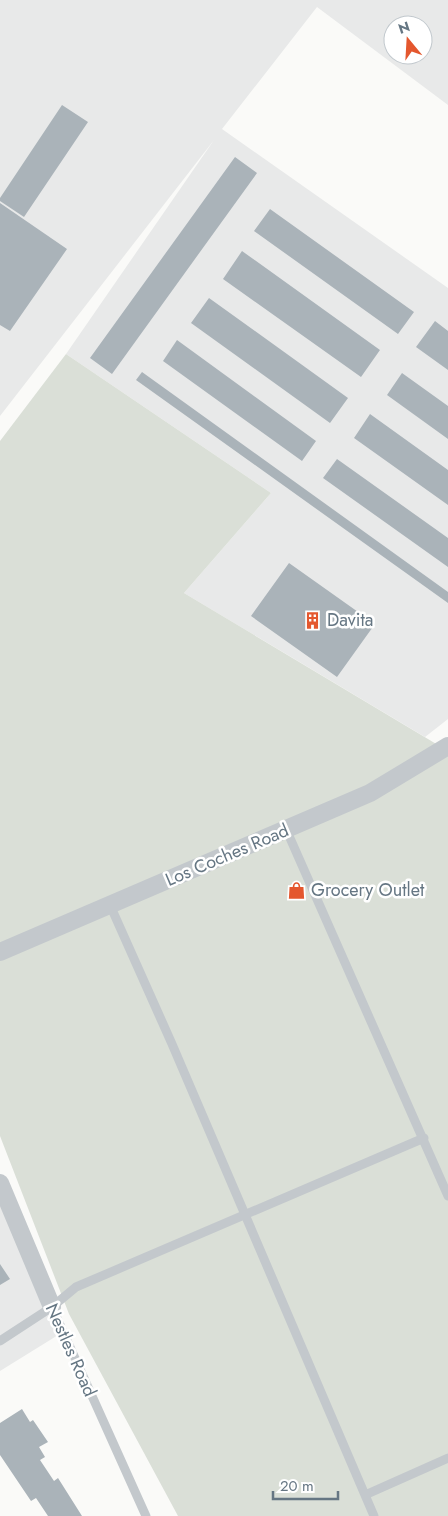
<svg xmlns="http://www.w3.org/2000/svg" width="448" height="1516" font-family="Jost,sans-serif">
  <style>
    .built { fill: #e8e9e9; fill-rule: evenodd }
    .green { fill: #dadfd7 }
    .building { fill: #aab3b9 }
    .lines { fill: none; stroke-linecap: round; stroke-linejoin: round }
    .service { stroke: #c3c8cc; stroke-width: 9 }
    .minor { stroke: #c3c8cc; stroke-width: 18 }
    .labels { text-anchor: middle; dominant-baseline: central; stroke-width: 5; stroke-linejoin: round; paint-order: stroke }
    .poi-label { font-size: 18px; fill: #657683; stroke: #fff; text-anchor: start }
    .street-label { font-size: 18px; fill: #657683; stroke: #fff }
  </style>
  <rect width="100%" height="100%" fill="#fafaf8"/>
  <path class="built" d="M0,0H448V105L317,7L222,129L448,288V719L425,737L184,593L271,493L66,354L214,140L0,416ZM393,25H423V55H393Z
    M0,1183L63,1332L0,1371Z"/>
  <path class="green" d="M66,354L271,493L184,593L448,751V1516H178L69,1314L0,1136V441Z"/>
  <path class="building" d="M62,105L88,122L24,217L0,201V198Z
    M235,157L257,173L112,374L90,358Z
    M0,203L67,249L10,331L0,325Z
    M270,209L414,312L398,334L254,231Z
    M242,251L380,350L361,377L223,279Z
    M209,298L348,398L330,423L191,323Z
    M435,321L448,331V370L416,347Z
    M177,340L316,441L302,461L163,361Z
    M142,372L448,592V603L136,380Z
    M402,373L448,406V439L387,395Z
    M370,414L448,470V505L354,438Z
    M337,459L448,538V567L323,478Z
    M289,563L375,624L337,677L251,616Z
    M0,1264L10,1279L0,1285Z
    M22,1409L30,1422L33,1420L48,1442L39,1447L45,1457L40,1460L54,1481L58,1478L82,1516H48L36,1498L31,1501L0,1455V1423Z"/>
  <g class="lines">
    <path class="service" d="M286,829L448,1196
      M110,905L172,1044L374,1516
      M52,1307L146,1516
      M0,1341L52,1307L76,1287L424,1138
      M365,1495L448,1458"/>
    <path class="minor" d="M0,952L370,793L448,746
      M0,1183L52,1307"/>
  </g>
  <defs>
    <symbol id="building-bare" viewBox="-9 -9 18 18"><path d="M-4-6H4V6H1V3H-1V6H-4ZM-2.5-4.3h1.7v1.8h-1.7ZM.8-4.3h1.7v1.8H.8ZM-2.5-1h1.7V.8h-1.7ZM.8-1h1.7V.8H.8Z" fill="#e4572e" stroke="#fff" stroke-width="2.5" paint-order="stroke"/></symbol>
    <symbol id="shop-bare" viewBox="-9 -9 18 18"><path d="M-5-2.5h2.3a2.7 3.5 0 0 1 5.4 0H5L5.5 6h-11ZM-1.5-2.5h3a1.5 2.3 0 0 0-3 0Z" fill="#e4572e" stroke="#fff" stroke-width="2.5" paint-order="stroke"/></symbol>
  </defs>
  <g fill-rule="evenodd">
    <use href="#building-bare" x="300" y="608" width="25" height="25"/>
    <use href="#shop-bare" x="284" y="878" width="25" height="25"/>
  </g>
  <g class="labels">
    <g class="poi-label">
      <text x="327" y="620">Davita</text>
      <text x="311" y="890">Grocery Outlet</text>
    </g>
    <g class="street-label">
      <text transform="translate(227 855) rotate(-23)">Los Coches Road</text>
      <text transform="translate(71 1350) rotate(66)">Nestles Road</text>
    </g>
  </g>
  <g transform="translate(408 40) rotate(342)"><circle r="24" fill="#ffffff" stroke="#c1c8cd"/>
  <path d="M0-4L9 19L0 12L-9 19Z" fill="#e4572e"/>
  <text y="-8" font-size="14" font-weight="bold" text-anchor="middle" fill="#657683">N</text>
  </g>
  <path d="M273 1491v8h65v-8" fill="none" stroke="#657683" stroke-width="2.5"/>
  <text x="280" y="1491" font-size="15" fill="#657683" stroke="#ffffff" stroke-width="4" paint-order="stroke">20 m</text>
</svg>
